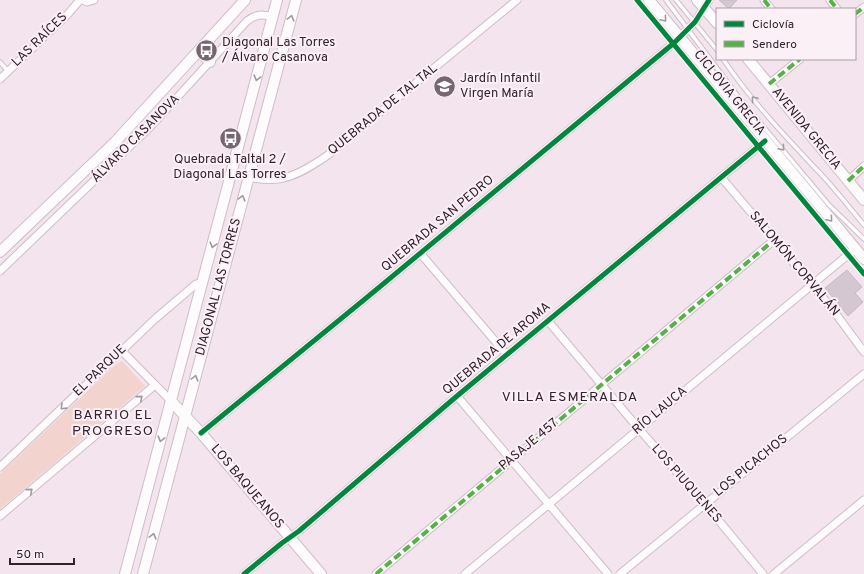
<svg xmlns="http://www.w3.org/2000/svg" width="864" height="574" font-family="Overpass,sans-serif">
  <style>
    .green { fill: #f2d3ce }
    .building { fill: #d5c7d2; stroke: #c7bac5 }
    .lines { fill: none; stroke-linecap: round; stroke-linejoin: round }
    .lane-casing { stroke: #cebec6; stroke-width: 5.5 }
    .street-casing { stroke: #cebec6; stroke-width: 9 }
    .secondary-casing { stroke: #cebec6; stroke-width: 12 }
    .lane { stroke: #fdfbfc; stroke-width: 3.5 }
    .street { stroke: #fdfbfc; stroke-width: 7 }
    .secondary { stroke: #fdfbfc; stroke-width: 10 }
    .quiet { stroke: #56b146; stroke-width: 4; stroke-dasharray: 8 4; stroke-linecap: butt }
    .cycleway-casing { stroke: #fbf0f6; stroke-width: 8 }
    .cycleway { stroke: #00873e; stroke-width: 5 }
    .oneway { stroke: #a2999f }
    .labels { text-anchor: middle; dominant-baseline: central; stroke-width: 4; stroke-linejoin: round; paint-order: stroke }
    .street-label { font-size: 13px; fill: #33212d; stroke: #fbf0f6 }
    .poi-label { font-size: 13px; fill: #33212d; stroke: #fbf0f6; text-anchor: start }
    .neighbourhood-label { font-size: 14px; letter-spacing: 1px; fill: #33212d; stroke: #fbf0f6 }
  </style>
  <rect width="100%" height="100%" fill="#f4e4ed"/>
  <path class="green" d="M122,361L145,386L0,509V474L115,365Z"/>
  <path class="building" d="M719,0H737L729,9Z
    M847,270L862,287L855,293L863,302L848,316L825,288Z"/>
  <g class="lines">
    <defs>
      <path id="lane" d="M666,0L737,95L762,125L829,205L864,239
        M676,0L717,50
        M723,59C750,99 783,134 816,169C833,186 848,206 864,225
        M0,62L8,71"/>
      <path id="street" d="M83,0L87,2L94,0
        M764,0L771,9
        M830,0L837,9
        M855,14L864,7
        M0,79L67,15L80,0
        M769,84L800,59
        M232,173C275,186 292,180 328,155L517,0
        M721,177L830,306L864,352
        M848,181L864,166
        M420,253L507,355
        M0,271L152,125L247,21C256,14 262,14 273,17
        M548,321L639,429L705,504L763,574
        M121,350L171,401
        M457,396L608,574
        M201,433L365,299L674,43L695,22L709,0
        M0,467L155,319L196,284L203,282
        M0,516L155,385
        M244,574L282,543L299,531L457,396L765,141
        M376,574L774,240
        M465,574L855,249
        M620,574L864,374
        M774,574L864,500"/>
      <path id="secondary" d="M649,0L864,259
        M697,0L717,23
        M199,51L210,62
        M748,59L864,200
        M0,252L116,141L245,0
        M171,401L201,433L321,574
        M125,574L277,0
        M143,574L296,0"/>
    </defs>
    <use href="#lane" class="lane-casing"/>
    <use href="#street" class="street-casing"/>
    <use href="#secondary" class="secondary-casing"/>
    <use href="#lane" class="lane"/>
    <use href="#street" class="street"/>
    <use href="#secondary" class="secondary"/>
    <path class="quiet" d="M764,0L771,9
      M830,0L837,9
      M855,14L864,7
      M769,84L800,59
      M848,181L864,166
      M376,574L774,240"/>
    <defs>
      <path id="cycleway" d="M637,0L864,274
        M201,433L365,299L674,43L695,22L709,0
        M244,574L282,543L299,531L457,396L765,141"/>
    </defs>
    <use href="#cycleway" class="cycleway-casing"/>
    <use href="#cycleway" class="cycleway"/>
  </g>
  <defs><path id="oneway-chevron" d="M-2-3.5L2.5 0L-2 3.5" fill="none" stroke-width="1.6" stroke-linecap="round" stroke-linejoin="round"/></defs>
  <g class="oneway">
    <use href="#oneway-chevron" transform="translate(291 18) rotate(-75)"/>
    <use href="#oneway-chevron" transform="translate(664 19) rotate(50)"/>
    <use href="#oneway-chevron" transform="translate(257 78) rotate(105)"/>
    <use href="#oneway-chevron" transform="translate(754 99) rotate(-130)"/>
    <use href="#oneway-chevron" transform="translate(782 148) rotate(50)"/>
    <use href="#oneway-chevron" transform="translate(242 198) rotate(-75)"/>
    <use href="#oneway-chevron" transform="translate(830 219) rotate(50)"/>
    <use href="#oneway-chevron" transform="translate(213 245) rotate(105)"/>
    <use href="#oneway-chevron" transform="translate(195 378) rotate(-75)"/>
    <use href="#oneway-chevron" transform="translate(140 398) rotate(-40)"/>
    <use href="#oneway-chevron" transform="translate(63 407) rotate(136)"/>
    <use href="#oneway-chevron" transform="translate(161 439) rotate(105)"/>
    <use href="#oneway-chevron" transform="translate(30 491) rotate(-40)"/>
    <use href="#oneway-chevron" transform="translate(153 536) rotate(-75)"/>
  </g>
  <defs>
    <symbol id="bus-disc" viewBox="-11 -11 22 22"><circle r="9.5" fill="#776570" stroke="#fbf0f6"/><path d="M-5-6H5V4H4V6H2V4H-2V6H-4V4H-5ZM-3.5-4V0h7V-4ZM-3.5 1.2v1.5H-2V1.2ZM2 1.2v1.5H3.5V1.2Z" fill="#fff"/></symbol>
    <symbol id="school-disc" viewBox="-11 -11 22 22"><circle r="9.5" fill="#776570" stroke="#fbf0f6"/><path d="M0-5L7-2L0 1L-7-2ZM-4 1L0 2.5L4 1V4Q0 6-4 4Z" fill="#fff"/></symbol>
  </defs>
  <g fill-rule="evenodd">
    <use href="#bus-disc" x="194" y="38" width="25" height="25"/>
    <use href="#school-disc" x="432" y="74" width="25" height="25"/>
    <use href="#bus-disc" x="218" y="126" width="25" height="25"/>
  </g>
  <g class="labels">
    <g class="street-label">
      <text transform="translate(40 40) rotate(-44)">LAS RAÍCES</text>
      <text transform="translate(729 93) rotate(51)">CICLOVIA GRECIA</text>
      <text transform="translate(383 110) rotate(-39)">QUEBRADA DE TAL TAL</text>
      <text transform="translate(806 129) rotate(51)">AVENIDA GRECIA</text>
      <text transform="translate(136 139) rotate(-45)">ÁLVARO CASANOVA</text>
      <text transform="translate(438 224) rotate(-40)">QUEBRADA SAN PEDRO</text>
      <text transform="translate(794 264) rotate(50)">SALOMÓN CORVALÁN</text>
      <text transform="translate(219 287) rotate(-75)">DIAGONAL LAS TORRES</text>
      <text transform="translate(497 349) rotate(-40)">QUEBRADA DE AROMA</text>
      <text transform="translate(100 371) rotate(-44)">EL PARQUE</text>
      <text transform="translate(660 411) rotate(-40)">RÍO LAUCA</text>
      <text transform="translate(529 445) rotate(-40)">PASAJE 457</text>
      <text transform="translate(751 466) rotate(-39)">LOS PICACHOS</text>
      <text transform="translate(686 484) rotate(49)">LOS PIUQUENES</text>
      <text transform="translate(247 487) rotate(50)">LOS BAQUEANOS</text>
    </g>
    <g class="poi-label">
      <text x="222" y="43">Diagonal Las Torres<tspan x="222" dy="15">/ Álvaro Casanova</tspan></text>
      <text x="460" y="79">Jardín Infantil<tspan x="460" dy="15">Virgen María</tspan></text>
      <text x="230" y="160" text-anchor="middle">Quebrada Taltal 2 /<tspan x="230" dy="15">Diagonal Las Torres</tspan></text>
    </g>
    <g class="neighbourhood-label">
      <text x="570" y="397">VILLA ESMERALDA</text>
      <text x="113" y="415">BARRIO EL<tspan x="113" dy="16">PROGRESO</tspan></text>
    </g>
  </g>
  <rect x="716" y="8" width="140" height="52" fill="#fbf0f6" stroke="#ab9da6"/>
  <rect x="724" y="21" width="20" height="6" fill="#00873e" stroke="#ab9da6"/>
  <text x="752" y="28" font-size="12" fill="#33212d">Ciclovía</text>
  <rect x="724" y="41" width="20" height="6" fill="#56b146" stroke="#ab9da6"/>
  <text x="752" y="48" font-size="12" fill="#33212d">Sendero</text>
  <path d="M10 558v6h64v-6" fill="none" stroke="#33212d" stroke-width="2"/>
  <text x="16" y="558" font-size="12" fill="#33212d" stroke="#fbf0f6" stroke-width="3" paint-order="stroke">50 m</text>
</svg>
